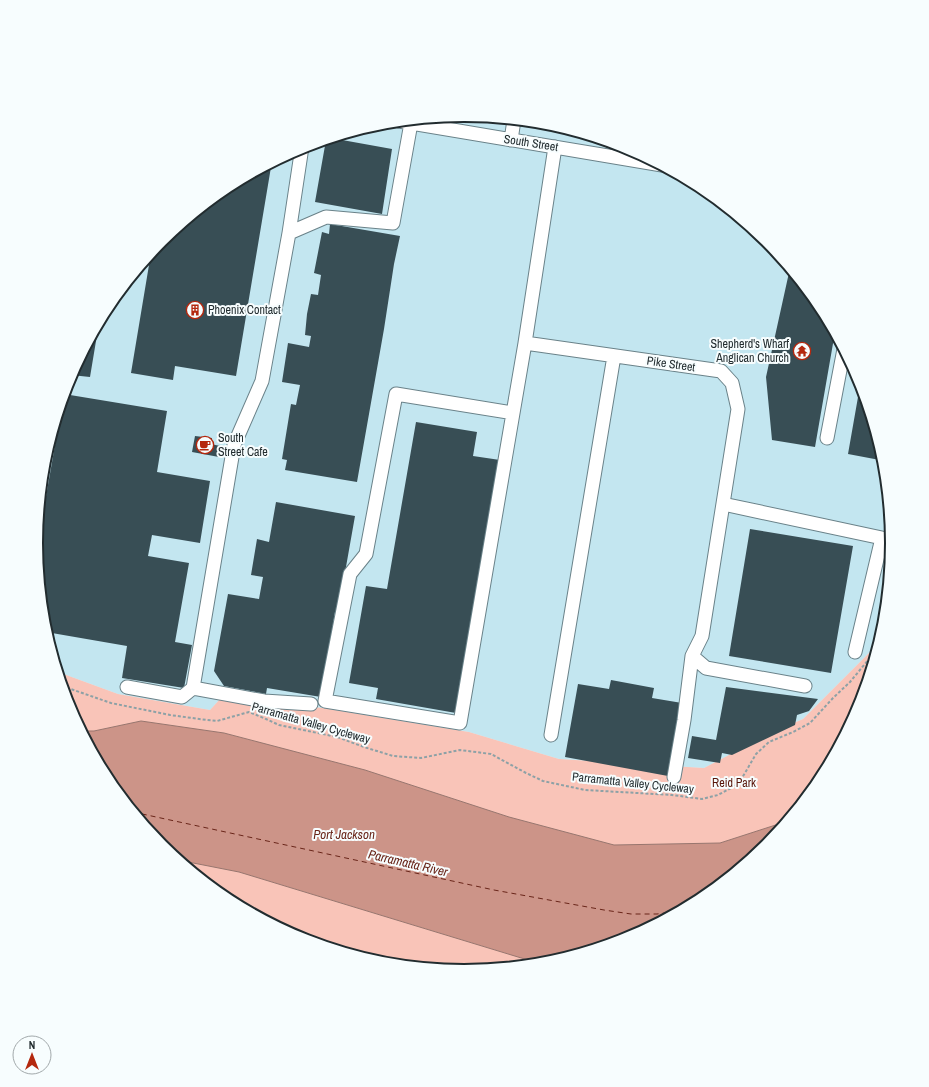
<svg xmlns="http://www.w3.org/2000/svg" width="929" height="1087" font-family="'Archivo Narrow',sans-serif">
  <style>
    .built { fill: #c3e6f0 }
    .green { fill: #f9c4b8 }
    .water { fill: #cc9488; stroke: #99756d }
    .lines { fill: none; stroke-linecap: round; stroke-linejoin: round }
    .ferry { stroke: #692519; stroke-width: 1; stroke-dasharray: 5 4; stroke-linecap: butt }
    .building { fill: #384e55 }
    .minor-casing { stroke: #6a8289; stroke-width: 15 }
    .path { stroke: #8da1a6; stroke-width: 2; stroke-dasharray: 3 2; stroke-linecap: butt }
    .minor { stroke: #fff; stroke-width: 13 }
    .labels { text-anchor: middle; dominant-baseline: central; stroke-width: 4; stroke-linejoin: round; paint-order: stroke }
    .street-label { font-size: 12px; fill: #222c2f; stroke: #f7fdfe }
    .poi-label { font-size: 12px; fill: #222c2f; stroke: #f7fdfe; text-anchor: start }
    .park-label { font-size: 12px; fill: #571408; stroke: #f7fdfe }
    .water-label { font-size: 13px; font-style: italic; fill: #692519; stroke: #f7fdfe }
    .rim { fill: none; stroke: #222c2f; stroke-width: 2 }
  </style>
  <rect width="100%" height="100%" fill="#d9f4fb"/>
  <path class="built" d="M465,115L548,123L629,148L703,187L768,241L821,306L860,380L885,460L893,544L885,627L881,641L803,719L773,732L704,768L559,759L469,732L323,708L221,698L210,710L118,694L58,672L44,627L36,543L44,460L69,379L108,305L162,240L227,187L301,148L381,123Z"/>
  <path class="green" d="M881,641L860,708L821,782L788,821L720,843L614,845L509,817L365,770L224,733L141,721L94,731H81L69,707L58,672L118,694L210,710L221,698L323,708L469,732L559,759L704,768L773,732L803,719Z
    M178,860L239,872L541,964L464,972L381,964L300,939L226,900Z"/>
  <path class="water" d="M141,721L224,733L365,770L509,817L614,845L720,843L788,821L767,847L702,900L628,939L548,964H541L239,872L178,860L161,846L108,781L81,731H94Z"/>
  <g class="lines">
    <path class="ferry" d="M133,812L494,890L604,910L631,914H657L681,911"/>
  </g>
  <path class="building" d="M331,138L392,149L382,214L315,202L326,140Z
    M265,166L271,167L236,376L175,366L173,380L131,373L151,253L162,240L227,187Z
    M330,224L400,236L394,264L384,329L357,482L285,470L287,460L282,459L291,404L296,405L300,385L282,382L288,343L309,347L311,336L305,335L307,314L311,294L318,295L321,275L314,273L322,232L329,234Z
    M790,268L821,306L835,332L815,447L772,440L766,377Z
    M99,323L90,377L71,375Z
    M861,380L885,460V461L848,454Z
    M64,394L167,411L157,472L210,481L200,543L152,535L148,556L189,563L175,642L192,645L184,688L122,678L127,646L46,632L44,627L36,543V542H38Z
    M416,422L477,432L473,456L500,460L456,713L376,699L378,688L349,683L366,586L387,589Z
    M195,436L212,438L211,444L220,446L219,457L192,452Z
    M276,502L355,516L338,612H335L321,697L267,688L266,694L224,686L214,671L228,594L259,599L263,577L251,575L257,539L269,542Z
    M750,529L853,546L831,673L729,656Z
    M611,680L654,688L652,698L682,703L668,776L565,757L578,684L609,689Z
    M726,687L818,699L809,711L797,715L795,725L732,755L722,753L720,763L688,758L692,736L716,740Z"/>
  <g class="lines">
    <defs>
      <path id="minor" d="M399,121L662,165
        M511,140L514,120
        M302,147L289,233L262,381L234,445L193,688L264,701L311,704
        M555,147L525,343L721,371L732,383L738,409L702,636L692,656L684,720L674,777
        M289,233L326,217L393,223L411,123
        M513,413L396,394L366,554L350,574L325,701L460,723L525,343
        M827,438L844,349
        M723,504L882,538L855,652
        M692,656L706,668L805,686
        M127,687L182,697L193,688
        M551,735L614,356"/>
    </defs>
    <use href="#minor" class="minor-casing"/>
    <path class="path" d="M62,686L111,703L170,715L207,720L217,721L249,712L266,719L279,725L337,737L364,747L393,756L421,758L460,750L491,754L526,773L543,781L585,790L672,795L702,799L718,795L731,788L742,778L756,754L769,742L793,732L810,723L833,698L850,682L869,659L876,656"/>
    <use href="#minor" class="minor"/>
  </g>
  <defs>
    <symbol id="building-ring" viewBox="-11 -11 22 22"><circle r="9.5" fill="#f7fdfe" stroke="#b4280e" stroke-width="1.5"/><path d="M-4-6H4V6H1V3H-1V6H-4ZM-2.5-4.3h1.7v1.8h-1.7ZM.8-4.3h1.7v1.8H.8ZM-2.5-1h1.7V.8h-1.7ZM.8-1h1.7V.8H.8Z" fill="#b4280e"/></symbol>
    <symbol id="temple-ring" viewBox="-11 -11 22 22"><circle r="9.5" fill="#f7fdfe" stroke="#b4280e" stroke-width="1.5"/><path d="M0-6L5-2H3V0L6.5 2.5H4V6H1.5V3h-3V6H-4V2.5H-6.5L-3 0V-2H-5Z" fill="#b4280e"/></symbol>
    <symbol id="cafe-ring" viewBox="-11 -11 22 22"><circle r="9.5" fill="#f7fdfe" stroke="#b4280e" stroke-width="1.5"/><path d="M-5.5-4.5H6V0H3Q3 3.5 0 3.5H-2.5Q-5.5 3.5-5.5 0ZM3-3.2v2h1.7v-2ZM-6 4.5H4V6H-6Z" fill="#b4280e"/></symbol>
  </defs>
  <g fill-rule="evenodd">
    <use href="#building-ring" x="185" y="300" width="20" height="20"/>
    <use href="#temple-ring" x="792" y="341" width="20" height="20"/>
    <use href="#cafe-ring" x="195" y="435" width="20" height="20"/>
  </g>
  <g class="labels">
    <g class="street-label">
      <text transform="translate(531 143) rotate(9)">South Street</text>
      <text transform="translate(671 364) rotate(8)">Pike Street</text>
      <text transform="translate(311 723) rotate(16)">Parramatta Valley Cycleway</text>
      <text transform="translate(633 783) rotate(6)">Parramatta Valley Cycleway</text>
    </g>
    <g class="poi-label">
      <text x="208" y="310">Phoenix Contact</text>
      <text x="789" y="344" text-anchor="end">Shepherd's Wharf<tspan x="789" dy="14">Anglican Church</tspan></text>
      <text x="218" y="438">South<tspan x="218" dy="14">Street Cafe</tspan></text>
    </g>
    <g class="park-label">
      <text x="734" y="783">Reid Park</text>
    </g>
    <g class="water-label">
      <text x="344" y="834">Port Jackson</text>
      <text transform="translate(408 863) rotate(13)">Parramatta River</text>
    </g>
  </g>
  <path d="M0 0H929V1087H0ZM43 543a421 421 0 1 1 842 0a421 421 0 1 1-842 0Z" fill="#f7fdfe" fill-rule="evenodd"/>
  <path class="rim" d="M43 543a421 421 0 1 1 842 0a421 421 0 1 1-842 0Z"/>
  <g transform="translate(32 1055)"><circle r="19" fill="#f7fdfe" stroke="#a2a9ab"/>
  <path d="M0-3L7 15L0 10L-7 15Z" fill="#b4280e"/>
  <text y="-6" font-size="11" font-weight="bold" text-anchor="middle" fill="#222c2f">N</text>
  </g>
</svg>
